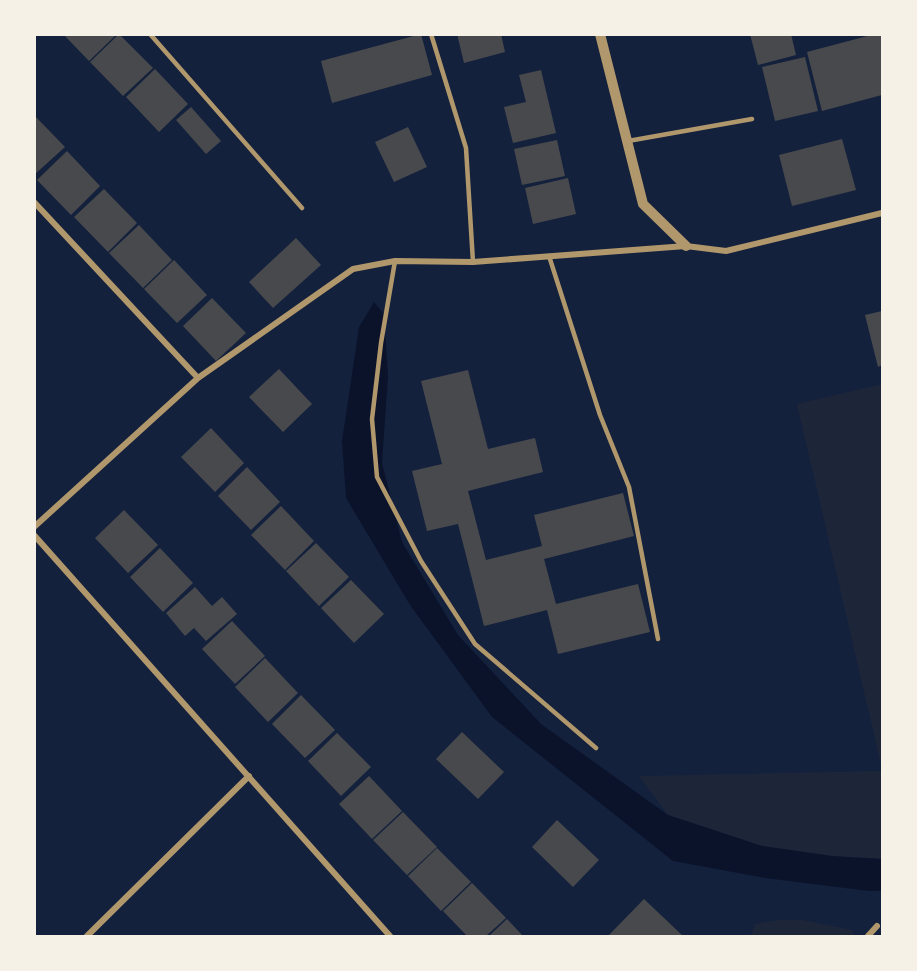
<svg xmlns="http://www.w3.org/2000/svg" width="917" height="971" font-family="Mulish,sans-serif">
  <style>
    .green { fill: #1d2539 }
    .water { fill: #0b132b }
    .building { fill: #48494c }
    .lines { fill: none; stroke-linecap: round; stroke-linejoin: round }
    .service { stroke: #b1986c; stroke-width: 4.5 }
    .minor { stroke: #b1986c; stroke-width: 6 }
    .tertiary { stroke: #b1986c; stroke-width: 10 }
  </style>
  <rect width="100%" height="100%" fill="#14213d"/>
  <path class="green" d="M882,384V769L797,404Z
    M882,771V859L832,856L762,846L668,815L639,776Z
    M779,920H802L852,930L854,935L751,936L755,924Z"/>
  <path class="water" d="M374,302L384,314L388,376L382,463L402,542L458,635L541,724L668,815L762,846L832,856L882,859V891H869L765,878L673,861L492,717L410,605L346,498L342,441L359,327Z"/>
  <path class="building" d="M63,34H117L89,61Z
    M119,34L153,68L123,96L90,62Z
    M421,34L432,75L332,103L321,61Z
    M457,34H501L505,52L464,63Z
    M750,34H791L796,55L758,65Z
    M875,34H882V95L822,111L807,52Z
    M805,57L818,111L775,121L762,67Z
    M155,69L188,104L159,132L126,97Z
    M541,70L556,133L513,143L504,107L526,102L519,75Z
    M191,107L221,141L206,154L176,120Z
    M34,115L65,147L34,175Z
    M408,127L427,167L394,182L375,142Z
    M842,139L856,190L792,206L779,155Z
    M557,140L565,176L522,185L514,149Z
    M67,151L100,186L71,215L37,180Z
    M568,178L576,214L533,224L525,188Z
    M104,189L137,223L108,252L74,217Z
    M139,225L172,260L143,288L109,253Z
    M296,238L321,265L273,308L249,282Z
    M174,260L207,295L177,323L144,289Z
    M212,298L246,333L216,361L183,326Z
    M882,311V365L878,367L865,315Z
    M279,369L312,404L283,432L249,397Z
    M468,370L488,449L535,438L543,472L468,491L486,560L542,546L534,515L623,493L634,536L544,559L556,604L638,584L650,632L558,654L547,610L484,626L458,524L427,531L412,471L442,464L421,381Z
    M211,428L244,463L215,492L181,457Z
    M247,467L280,502L251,530L218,496Z
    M281,506L314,541L285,570L251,535Z
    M124,510L158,545L128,573L95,538Z
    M316,543L349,577L319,606L286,571Z
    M160,548L193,583L163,612L130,577Z
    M351,580L384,614L354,643L321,608Z
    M195,587L212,606L222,597L237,614L206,641L194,628L185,636L166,613Z
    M232,621L265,656L235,684L202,649Z
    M265,658L298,693L268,722L235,687Z
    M301,695L335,730L305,758L272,724Z
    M462,732L504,772L478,799L436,759Z
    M337,733L371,767L341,796L308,761Z
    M369,776L402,811L372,839L339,804Z
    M403,812L437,847L407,875L373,840Z
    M557,820L599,860L573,887L532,847Z
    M437,848L471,882L441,911L408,876Z
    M472,883L506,918L486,936H467L443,911Z
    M644,899L683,936H608Z
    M507,919L523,936H489Z"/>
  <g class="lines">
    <path class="service" d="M150,34L302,208
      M431,34L466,148L473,262
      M628,141L752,119
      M549,256L600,415L629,487L658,639
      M395,261L381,343L372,419L377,477L421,561L475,644L596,748"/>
    <path class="minor" d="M34,202L198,378
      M34,527L198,378L353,269L395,261L473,262L686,246L726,251L882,213
      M34,535L390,936
      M87,936L249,776
      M868,936L877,926"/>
    <path class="tertiary" d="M600,34L643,204L686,246"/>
  </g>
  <rect width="917" height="971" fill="none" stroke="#f6f1e7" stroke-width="72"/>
</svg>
